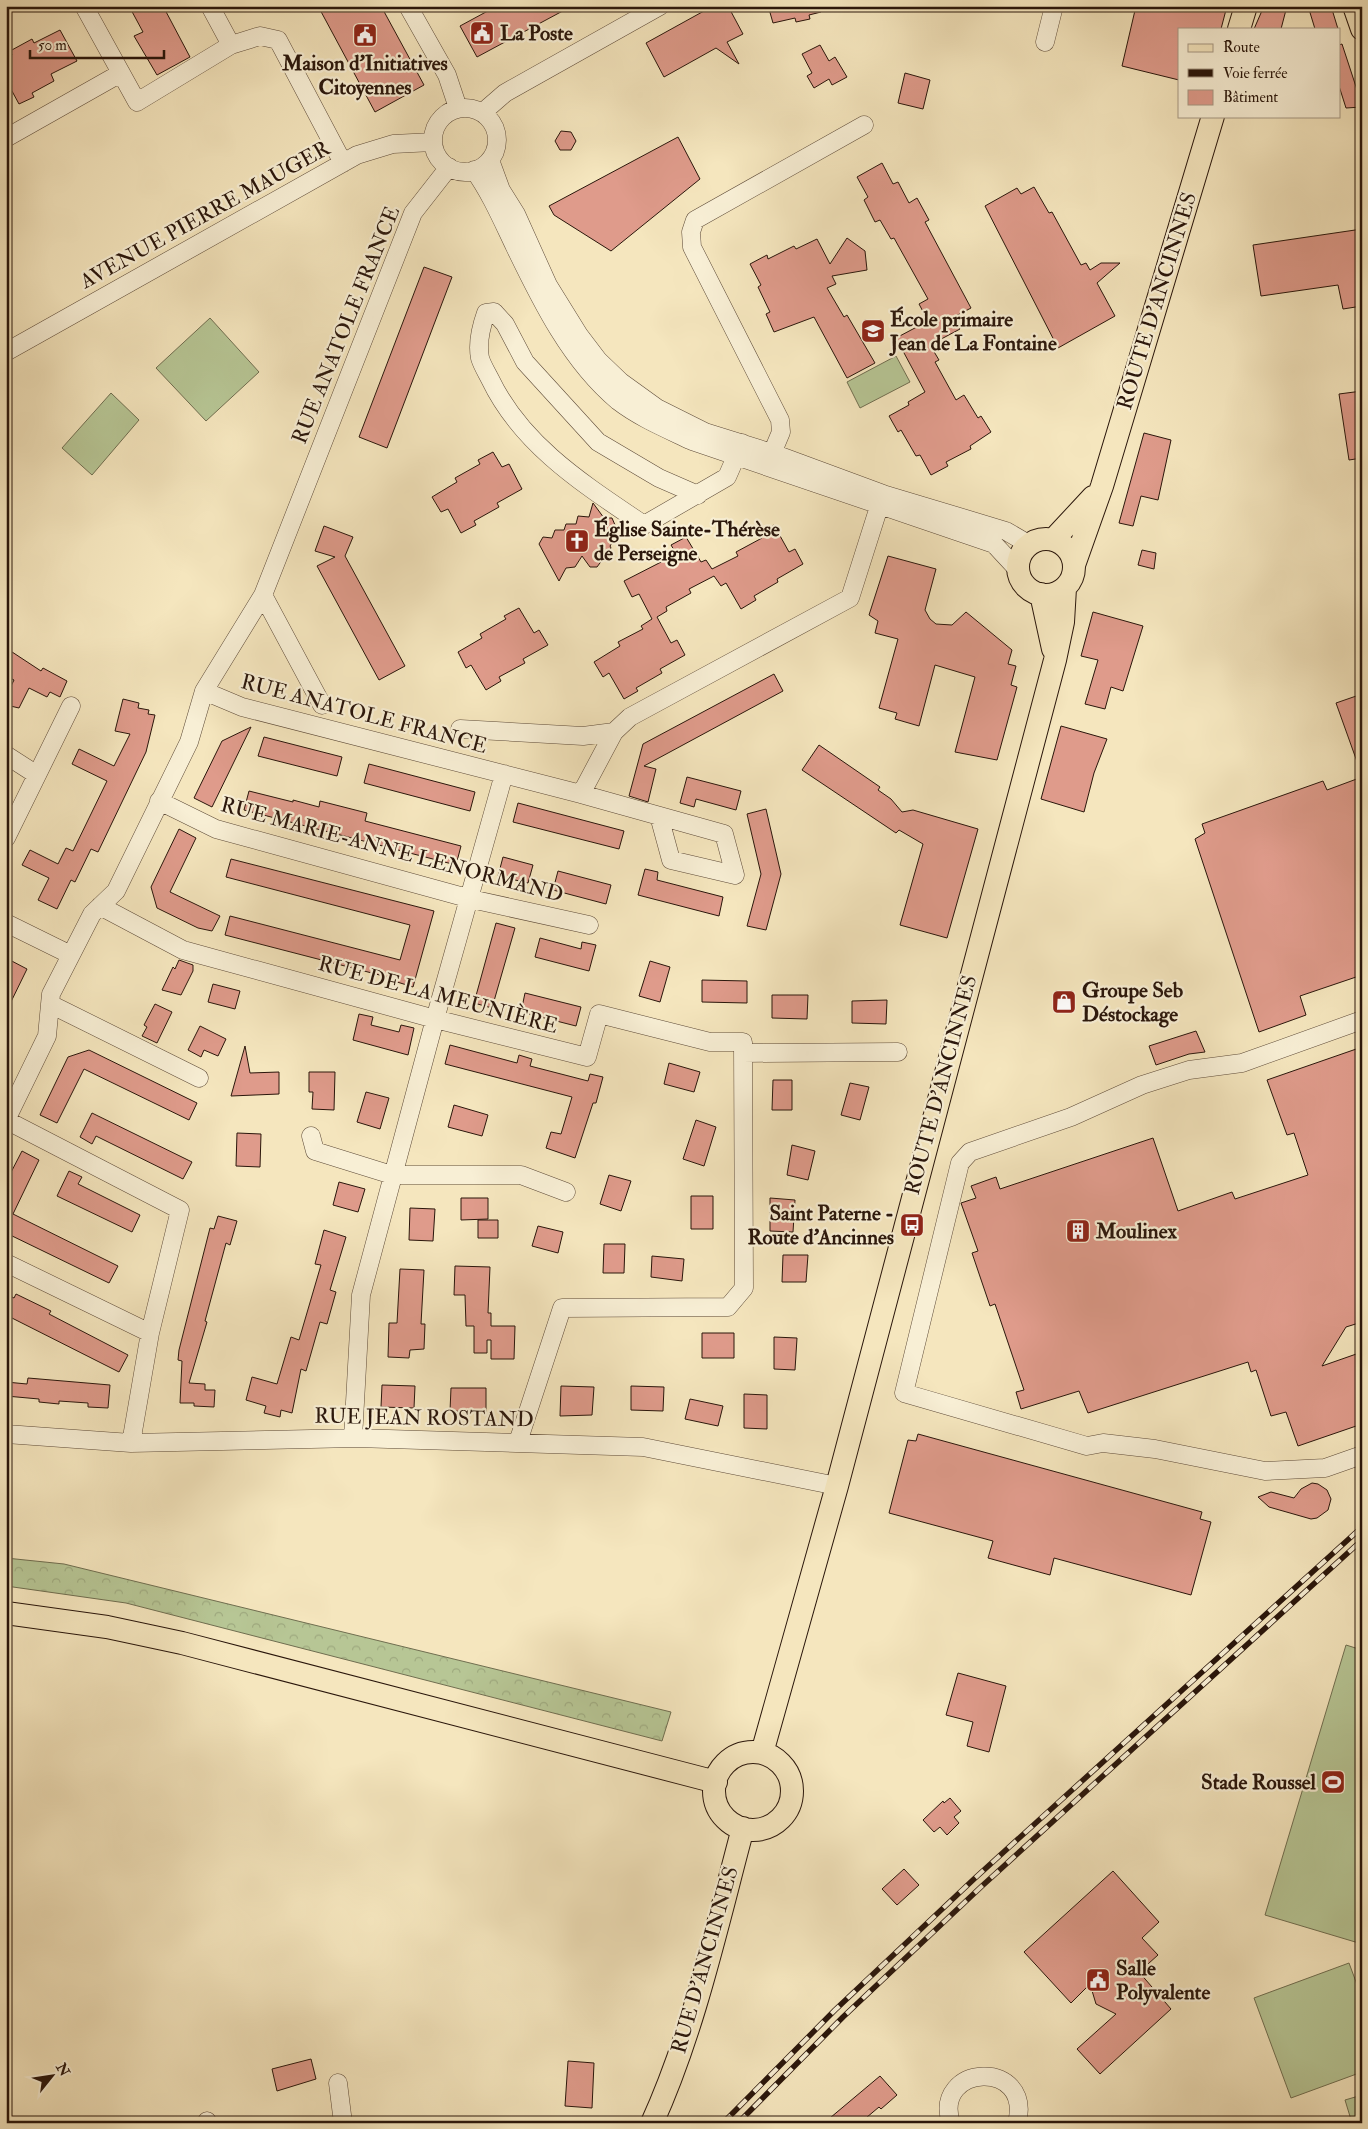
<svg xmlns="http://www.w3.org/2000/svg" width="1368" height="2129" font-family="'IM FELL Double Pica',serif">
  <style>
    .forest { fill: url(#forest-crowns); stroke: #706e50 }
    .garden { fill: #b7c695; stroke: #706e50 }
    .building { fill: #df9b8b; stroke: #2a160b }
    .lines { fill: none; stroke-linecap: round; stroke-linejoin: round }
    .minor-casing { stroke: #5d4a38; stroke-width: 19 }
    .major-casing { stroke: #2a160b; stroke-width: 24 }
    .minor { stroke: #f8efd5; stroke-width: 18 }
    .major { stroke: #f5e6be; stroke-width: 22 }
    .rail-casing { stroke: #2a160b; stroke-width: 5.5 }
    .rail { stroke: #f8efd5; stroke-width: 4; stroke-dasharray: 11; stroke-linecap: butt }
    .labels { text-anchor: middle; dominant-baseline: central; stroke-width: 4.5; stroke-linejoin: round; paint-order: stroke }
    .poi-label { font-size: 21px; font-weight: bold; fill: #2a160b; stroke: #f8efd5; text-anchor: start }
    .street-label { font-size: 21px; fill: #2a160b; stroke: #f8efd5 }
  </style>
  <defs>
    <pattern id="forest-crowns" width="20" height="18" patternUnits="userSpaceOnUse" patternTransform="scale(1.25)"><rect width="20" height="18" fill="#b7c695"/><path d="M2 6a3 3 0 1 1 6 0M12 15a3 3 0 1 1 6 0" fill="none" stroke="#9ea97f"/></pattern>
  </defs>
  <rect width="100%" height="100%" fill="#f5e6be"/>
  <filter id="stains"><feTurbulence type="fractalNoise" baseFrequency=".004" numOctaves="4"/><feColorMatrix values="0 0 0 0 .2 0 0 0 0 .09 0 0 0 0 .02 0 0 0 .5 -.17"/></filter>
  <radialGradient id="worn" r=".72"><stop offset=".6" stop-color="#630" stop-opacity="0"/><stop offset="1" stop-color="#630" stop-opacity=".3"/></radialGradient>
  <path class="forest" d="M6,1558L64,1564L671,1712L662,1741L126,1603L6,1586Z"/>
  <path class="garden" d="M210,318L259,372L206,421L156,368Z
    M896,356L910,382L860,408L847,382Z
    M111,393L139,420L92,475L62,448Z
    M1346,1645L1362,1650V1944L1265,1915Z
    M1349,1963L1362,1998V2072L1291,2098L1254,1998Z
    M1362,2095V2123H1352L1345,2100Z"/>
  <path class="building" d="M129,6H163L190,57L157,75L134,36L143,32Z
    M318,6H381L424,85L375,112Z
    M497,6H572L477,57L460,26Z
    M713,6H728L743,34L727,42L739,64L716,48L664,77L646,43Z
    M772,6H821V12L809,15L810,19L796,22L795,18L773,23L769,9L772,8Z
    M1136,6H1227L1221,29H1179V80L1122,66Z
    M1264,6H1287L1281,29H1254Z
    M1308,6H1331L1338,29H1315Z
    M60,30L77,61L51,74L54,81L32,93L34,97L19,104L6,80V58L12,55L10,51L32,39L34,43Z
    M1342,44L1362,105V107L1346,108L1339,86V45Z
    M820,45L829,61L835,57L847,77L832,85L829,79L814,88L807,76L812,73L802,54Z
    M905,73L930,80L923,109L898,103Z
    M561,131L571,132L576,141L571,150H560L555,141Z
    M678,137L700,179L611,251L554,215L549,206Z
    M882,163L893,184L898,182L909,203L917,198L929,220L925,222L971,308L954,317L960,329L930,345L939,360L935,362L956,400L964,395L978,418L981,416L991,432L970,446L971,449L946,462L948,466L931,475L920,455L916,456L901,430L898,432L889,416L909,405L908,402L925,392L896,338L928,321L919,304L928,299L894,238L891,239L880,220L875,222L864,200L868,197L857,177Z
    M1034,187L1049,213L1052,212L1081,265L1086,263L1090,270L1101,263H1120L1097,283L1115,316L1058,348L985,206L1017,188L1021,194Z
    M1362,229V306L1343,309L1338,285L1261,296L1253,245Z
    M847,238L865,251L867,270L832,276L836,284L827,288L844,317L847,315L875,363L847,378L814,317L774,332L766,314L770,312L758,287L761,285L750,264L767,255L768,259L794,246L796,249L817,239L830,264Z
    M424,267L452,277L387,448L359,437Z
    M1362,391V458L1349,460L1339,394Z
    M1144,433L1171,440L1158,500L1141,496L1133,526L1119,523Z
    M493,452L502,467L509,464L522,489L497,503L499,507L474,521L476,525L461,533L448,509L441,512L432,497L457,482L455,478L480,464L478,460Z
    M593,503L604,518H612L615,525L611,532L615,538L610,546L611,548L597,567H590L582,556L575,567L566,568L559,581L539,544L543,537L552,538L555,530H564L566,524H576L578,516L589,517Z
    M774,525L789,552L795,549L803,564L777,579L778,582L754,596L756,600L741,609L726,583L721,586L714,576L689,589L691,593L666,607L667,611L657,617L671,643L677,640L685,655L660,669L662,673L636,688L638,691L624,699L609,673L603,677L594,662L620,646L618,642L643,629L641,626L652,619L639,594L632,597L624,581L665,560H655L674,550L671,545L686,537L701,562L706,560L712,569L738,556L736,552L762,538L759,534Z
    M324,526L353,537L345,556L405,666L379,680L317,566L335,557L315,551Z
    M1142,550L1156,553L1154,569L1138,565Z
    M888,556L936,569L925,610L930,619L936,624L952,625L966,612L1012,650L1008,664L1016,666L1011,685L1017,687L997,760L955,752L975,677L935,665L919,726L895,719L897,713L879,708L898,639L875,633L878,621L869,615Z
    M519,608L534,633L539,630L548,645L523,659L525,663L499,677L501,681L486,690L471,665L466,668L458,652L482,638L480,634L506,619L504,616Z
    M1093,612L1143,626L1123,691L1111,687L1105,709L1085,704L1098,660L1081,656Z
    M6,648L41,671L43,668L67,681L60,697L50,692L47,697L29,688L19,708L6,705V696L14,680L6,676Z
    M774,674L783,691L644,766L656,769L648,802L629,796L643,744Z
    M1362,694V769L1360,770L1336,703Z
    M123,699L139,703L138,708L149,710L148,714L155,715L146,752L98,852L91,849L75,882L71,880L57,909L38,900L49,878L22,865L30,850L58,864L66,848L73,851L107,781L72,764L79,749L114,766L130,734L115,731Z
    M1061,726L1107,739L1094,773L1084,812L1041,799Z
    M251,727L212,807L194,798L222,741Z
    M264,737L342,757L337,776L258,756Z
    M819,745L880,787L878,790L891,799L902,812L913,810L978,829L947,938L900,925L923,844L899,830L896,833L802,770Z
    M369,764L475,792L470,811L364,783Z
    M687,777L741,791L736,810L696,799L694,807L680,803Z
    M1362,777V975L1300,996L1306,1015L1259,1032L1195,839L1205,833L1202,824L1323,781L1327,790Z
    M249,791L293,802V800L319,807L320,801L367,813L365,821L461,846L456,865L244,810Z
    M518,803L624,831L619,849L513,822Z
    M766,809L781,874L766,930L747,926L761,874L747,814Z
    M179,829L196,838L170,892L220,916L212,931L198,928L157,908L151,887Z
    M503,857L533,865L528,883L498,876Z
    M231,859L434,911L413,987L394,981L395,979L225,935L230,916L400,960L410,925L226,877Z
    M645,869L658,872L657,880L723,897L719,916L638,895Z
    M558,871L611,885L606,904L553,890Z
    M496,923L515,928L492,1008L474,1003Z
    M540,938L581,949L582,942L596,945L589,971L535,957Z
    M6,958L27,969L6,1012Z
    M179,960L193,965V971L181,995L162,990L173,967L175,969Z
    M650,961L670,967L660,1002L639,996Z
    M702,980L747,981V1003L702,1002Z
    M213,984L240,991L235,1009L208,1002Z
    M525,993L581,1007L576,1026L521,1012Z
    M772,995H808L807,1019L772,1018Z
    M887,1000L886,1024L852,1023V1001Z
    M155,1004L172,1012L157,1043L142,1036L147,1027L144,1025Z
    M359,1014L373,1017L371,1025L399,1032L401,1025L414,1028L408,1055L353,1040Z
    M200,1026L226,1039L218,1056L204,1050L201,1057L188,1050Z
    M1196,1031L1205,1052L1189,1054L1156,1065L1149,1046Z
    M450,1045L517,1063L519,1055L532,1059L530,1066L588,1081L590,1074L603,1077L596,1103H593L575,1158L546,1148L551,1132L561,1134L572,1097L445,1064Z
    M245,1046L250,1073L279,1072V1094L231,1096Z
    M1362,1047V1322L1346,1327L1322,1366L1362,1352V1424L1298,1446L1286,1412L1271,1416L1256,1370L1251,1372L1248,1362L1088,1413L1079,1391L1021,1409L1016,1392L1024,1390L995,1304L990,1306L972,1253L978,1251L961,1203L976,1198L971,1186L996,1177L1000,1189L1153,1138L1178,1211L1232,1192L1235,1199L1308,1175L1294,1133L1287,1135L1267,1080Z
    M89,1050L197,1103L189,1120L84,1069L57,1123L40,1115L68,1057Z
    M669,1063L700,1072L694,1092L664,1084Z
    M309,1072H335L334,1110L312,1109L313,1092H309Z
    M773,1080H792V1110H772Z
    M850,1083L869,1087L860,1120L841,1115Z
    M366,1092L389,1098L380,1129L357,1122Z
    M454,1105L488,1115L482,1136L448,1127Z
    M92,1113L192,1162L183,1179L96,1136L92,1144L80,1137Z
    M696,1120L716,1127L704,1166L683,1159Z
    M237,1133L261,1134L260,1167L236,1166Z
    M792,1145L815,1151L808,1180L787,1175Z
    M22,1151L39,1160L13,1214L118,1266L109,1283L6,1233V1182Z
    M69,1171L82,1177L78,1184L140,1215L132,1232L57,1196Z
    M609,1175L631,1181L621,1211L600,1204Z
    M339,1182L365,1189L358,1212L333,1205Z
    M691,1196H713V1229H691Z
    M461,1198H488V1219L461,1220Z
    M770,1198L795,1200L793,1232L770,1231Z
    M410,1208L435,1209L433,1241L409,1240Z
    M218,1216L237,1221L230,1245L226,1243L205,1321L207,1322L189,1383L205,1384V1390H215L214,1407L194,1406V1403H180L182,1361L178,1360L179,1350L210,1228L214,1229Z
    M478,1220H498V1238H478Z
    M538,1226L563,1232L558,1253L532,1246Z
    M324,1230L346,1237L330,1290L336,1292L327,1324L320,1322L306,1371L301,1369L292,1413L281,1410L280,1417L264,1413L266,1406L246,1400L252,1377L277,1384L291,1337L299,1340L321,1265L315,1264Z
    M604,1244H625L624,1273H603Z
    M783,1255H808L806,1282H782Z
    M652,1256L684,1259L682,1281L651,1277Z
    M455,1266L490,1267L488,1313H491V1326H515L514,1359H491V1340H487V1353H474V1326H466L465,1295H454Z
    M400,1269L424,1270L421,1324H425L424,1349L410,1350L409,1358L388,1357L389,1323H397Z
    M6,1294L14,1298L16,1294L51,1311L49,1314L128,1355L119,1372L6,1315Z
    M702,1333H734V1358H702Z
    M774,1337L797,1338L795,1370L774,1369Z
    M28,1378L110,1385L108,1408L88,1407V1403L59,1401V1404L39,1402V1399L6,1396V1382L27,1384Z
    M382,1385L415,1386L414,1408L381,1407Z
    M561,1386L594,1387L592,1415L560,1416Z
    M631,1386L664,1387L663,1411L631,1410Z
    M451,1388H486V1412L450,1411Z
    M744,1394L767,1395V1429L744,1428Z
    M690,1399L723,1406L718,1426L685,1419Z
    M918,1434L1202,1512L1200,1519L1211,1522L1191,1595L1054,1558L1050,1575L988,1558L993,1541L889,1513L908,1440L916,1441Z
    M1312,1483L1318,1484L1327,1490L1331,1499L1328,1510L1317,1518L1311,1519L1269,1507L1258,1497L1271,1492L1294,1498L1301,1489Z
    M958,1673L1006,1686L989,1752L967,1746L973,1722L946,1715Z
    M950,1798L961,1811L954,1817L959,1823L947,1835L940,1827L934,1832L923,1820L943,1801L944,1803Z
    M904,1869L919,1885L897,1905L882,1889Z
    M1113,1871L1159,1922L1142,1938L1158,1955L1139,1972L1171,2009L1100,2074L1077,2049L1116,2014L1096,2004L1090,1984L1071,2003L1024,1952Z
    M311,2059L316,2079L277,2091L272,2069Z
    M568,2061L594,2063L592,2108L565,2106Z
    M880,2076L897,2095L881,2109L879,2107L860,2123H824Z"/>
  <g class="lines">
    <defs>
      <path id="minor" d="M84,6L137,102L231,45L260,36L278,40L343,163
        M210,6L231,45
        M408,6L447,75L458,108
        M1045,42L1054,6
        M433 140a32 32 0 1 1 64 0a32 32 0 1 1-64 0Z
        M482,113L505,93L660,6
        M6,138L121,73
        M490,160L501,190L516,214L548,285L579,335L598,360L621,382L657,408L705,432L772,453L883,494L1006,531L1030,545
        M449,167L413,213L263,595L204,691L242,707L581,794L614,732L630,717L850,598L883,494
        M474,170C491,194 502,220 515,247C541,301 571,362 618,401C640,418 667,429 692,441L994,544L1019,571
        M6,352L357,155L393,144L433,142
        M768,463L781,432L780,420L692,247L691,232L695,220L864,125
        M698,495L659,478L598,442L525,362L505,324L494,312L486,313C481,327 477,343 480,358C482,365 487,373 490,379C522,446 585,485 644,525L727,477L742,443
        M263,595L322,705
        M460,729L583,736L614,732
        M6,755L37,775
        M581,794L724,834L735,875L671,860L659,816
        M159,801L216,829L471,899L589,925
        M6,838L71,706
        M100,906L183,950L435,1019L587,1057L599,1014L710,1042H743L744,1288L728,1307L562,1308L518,1442
        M6,923L71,955
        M50,1004L199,1078
        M1362,1020L1242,1063L1189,1070L1142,1085L1071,1117L970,1152L960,1163L904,1393L1087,1446L1103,1443L1155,1449L1265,1471L1325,1468L1362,1455
        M743,1053L898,1052
        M6,1120L47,1036L51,994L92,914L116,891L189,742L204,691
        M6,1120L180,1210L150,1333L131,1443
        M311,1136L315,1151L392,1175H521L566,1192
        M6,1263L150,1333
        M6,1434L131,1443L356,1438L643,1447L837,1486
        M353,1438L361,1295L435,1019L504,774
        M338,2083L343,2123
        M207,2121V2123
        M951,2123C932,2064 1033,2058 1017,2123"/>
      <path id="major" d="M1354,6L1362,29
        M1239,29L1246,6
        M1018 567a28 28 0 1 1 56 0a28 28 0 1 1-56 0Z
        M1053,540L1093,497
        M1074,565L1102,486L1213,116
        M1041,594L1053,649
        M6,1613L107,1627L182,1643L716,1782
        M714 1791a39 39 0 1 1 78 0a39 39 0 1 1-78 0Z
        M762,1753L837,1486L1055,660L1063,622L1065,588
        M652,2123C694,2031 717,1925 743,1828"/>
    </defs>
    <use href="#minor" class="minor-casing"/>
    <use href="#major" class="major-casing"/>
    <use href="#minor" class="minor"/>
    <use href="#major" class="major"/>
    <defs>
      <path id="rail" d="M723,2123L835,2010L974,1879L1362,1527
        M738,2123L843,2017L982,1886L1362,1540"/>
    </defs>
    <use href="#rail" class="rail-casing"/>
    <use href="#rail" class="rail"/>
  </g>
  <defs>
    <symbol id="civic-square" viewBox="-11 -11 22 22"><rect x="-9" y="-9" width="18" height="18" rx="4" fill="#8f2418" stroke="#f8efd5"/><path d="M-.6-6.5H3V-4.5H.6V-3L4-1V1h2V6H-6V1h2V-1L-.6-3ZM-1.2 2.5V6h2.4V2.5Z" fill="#fff"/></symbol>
    <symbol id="school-square" viewBox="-11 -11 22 22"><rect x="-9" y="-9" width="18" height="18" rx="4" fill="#8f2418" stroke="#f8efd5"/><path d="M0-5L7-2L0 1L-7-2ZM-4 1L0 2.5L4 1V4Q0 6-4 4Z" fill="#fff"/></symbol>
    <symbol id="church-square" viewBox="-11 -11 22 22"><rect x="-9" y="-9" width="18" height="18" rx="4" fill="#8f2418" stroke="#f8efd5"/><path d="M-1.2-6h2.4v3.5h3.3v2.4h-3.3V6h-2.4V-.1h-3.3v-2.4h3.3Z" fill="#fff"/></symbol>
    <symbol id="shop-square" viewBox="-11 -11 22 22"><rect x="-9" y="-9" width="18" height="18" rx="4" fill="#8f2418" stroke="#f8efd5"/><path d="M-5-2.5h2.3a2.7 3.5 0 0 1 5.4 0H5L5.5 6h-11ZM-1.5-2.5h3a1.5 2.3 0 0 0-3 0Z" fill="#fff"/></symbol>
    <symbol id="bus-square" viewBox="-11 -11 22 22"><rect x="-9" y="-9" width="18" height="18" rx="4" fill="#8f2418" stroke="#f8efd5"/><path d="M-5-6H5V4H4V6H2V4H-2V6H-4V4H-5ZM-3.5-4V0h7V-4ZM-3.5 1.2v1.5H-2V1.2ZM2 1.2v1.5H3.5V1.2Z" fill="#fff"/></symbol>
    <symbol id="building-square" viewBox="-11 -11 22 22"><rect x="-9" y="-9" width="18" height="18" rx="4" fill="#8f2418" stroke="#f8efd5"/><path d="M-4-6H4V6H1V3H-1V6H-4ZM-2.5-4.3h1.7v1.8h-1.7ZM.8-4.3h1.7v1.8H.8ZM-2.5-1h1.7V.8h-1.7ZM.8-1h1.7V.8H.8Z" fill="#fff"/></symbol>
    <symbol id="stadium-square" viewBox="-11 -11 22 22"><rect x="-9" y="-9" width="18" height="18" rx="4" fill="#8f2418" stroke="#f8efd5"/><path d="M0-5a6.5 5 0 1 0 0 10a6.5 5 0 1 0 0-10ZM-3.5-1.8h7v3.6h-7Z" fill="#fff"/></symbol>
  </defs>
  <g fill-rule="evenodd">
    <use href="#civic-square" x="468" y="19" width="28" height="28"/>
    <use href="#civic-square" x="351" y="21" width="28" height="28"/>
    <use href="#school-square" x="859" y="317" width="28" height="28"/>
    <use href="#church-square" x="563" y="527" width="28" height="28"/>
    <use href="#shop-square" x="1050" y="988" width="28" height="28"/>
    <use href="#bus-square" x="898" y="1211" width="28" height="28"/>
    <use href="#building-square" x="1064" y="1217" width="28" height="28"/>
    <use href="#stadium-square" x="1319" y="1768" width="28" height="28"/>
    <use href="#civic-square" x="1084" y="1966" width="28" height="28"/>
  </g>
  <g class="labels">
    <g class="poi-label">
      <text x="500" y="33">La Poste</text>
      <text x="365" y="63" text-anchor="middle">Maison d'Initiatives<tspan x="365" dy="24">Citoyennes</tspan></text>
      <text x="890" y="319">École primaire<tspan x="890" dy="24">Jean de La Fontaine</tspan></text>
      <text x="594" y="529">Église Sainte-Thérèse<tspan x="594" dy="24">de Perseigne</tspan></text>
      <text x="1082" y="990">Groupe Seb<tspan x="1082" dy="24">Déstockage</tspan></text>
      <text x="894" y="1213" text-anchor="end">Saint Paterne -<tspan x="894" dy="24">Route d'Ancinnes</tspan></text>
      <text x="1096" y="1231">Moulinex</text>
      <text x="1316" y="1782" text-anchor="end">Stade Roussel</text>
      <text x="1116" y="1968">Salle<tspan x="1116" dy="24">Polyvalente</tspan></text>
    </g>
    <g class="street-label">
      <text transform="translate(205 215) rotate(-29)">AVENUE PIERRE MAUGER</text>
      <text transform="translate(1157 301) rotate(-73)">ROUTE D'ANCINNES</text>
      <text transform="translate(346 325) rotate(-68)">RUE ANATOLE FRANCE</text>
      <text transform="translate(364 714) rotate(15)">RUE ANATOLE FRANCE</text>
      <text transform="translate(392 850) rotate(15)">RUE MARIE-ANNE LENORMAND</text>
      <text transform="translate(438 995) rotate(15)">RUE DE LA MEUNIÈRE</text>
      <text transform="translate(941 1085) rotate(-75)">ROUTE D'ANCINNES</text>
      <text transform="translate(424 1418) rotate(1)">RUE JEAN ROSTAND</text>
      <text transform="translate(705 1960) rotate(-74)">RUE D'ANCINNES</text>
    </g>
  </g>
  <rect width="1368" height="2129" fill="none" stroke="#f5e6be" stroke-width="25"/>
  <rect x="8" y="8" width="1353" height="2114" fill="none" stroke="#2a160b" stroke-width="2.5"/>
  <rect x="12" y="12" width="1343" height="2104" fill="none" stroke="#2a160b"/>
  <rect x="1178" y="28" width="162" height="90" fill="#f8efd5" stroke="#a69884"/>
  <rect x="1188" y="44" width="25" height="8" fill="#f5e6be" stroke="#a69884"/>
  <text x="1223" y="52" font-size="15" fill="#2a160b">Route</text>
  <rect x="1188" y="69" width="25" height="8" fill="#2a160b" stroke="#a69884"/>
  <text x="1223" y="78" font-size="15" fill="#2a160b">Voie ferrée</text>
  <rect x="1188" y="90" width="25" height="15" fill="#df9b8b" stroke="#a69884"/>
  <text x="1223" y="102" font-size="15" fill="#2a160b">Bâtiment</text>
  <g transform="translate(52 2076) rotate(60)" stroke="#f8efd5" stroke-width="4" paint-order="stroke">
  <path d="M0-4L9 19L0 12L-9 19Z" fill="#2a160b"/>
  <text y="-8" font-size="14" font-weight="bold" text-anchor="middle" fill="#2a160b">N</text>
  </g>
  <path d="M30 50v8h134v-8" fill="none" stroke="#2a160b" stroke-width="2.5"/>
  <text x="38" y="50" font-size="15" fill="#2a160b" stroke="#f8efd5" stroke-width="4" paint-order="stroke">50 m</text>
  <rect width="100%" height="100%" filter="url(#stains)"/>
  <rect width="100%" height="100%" fill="url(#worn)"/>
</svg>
